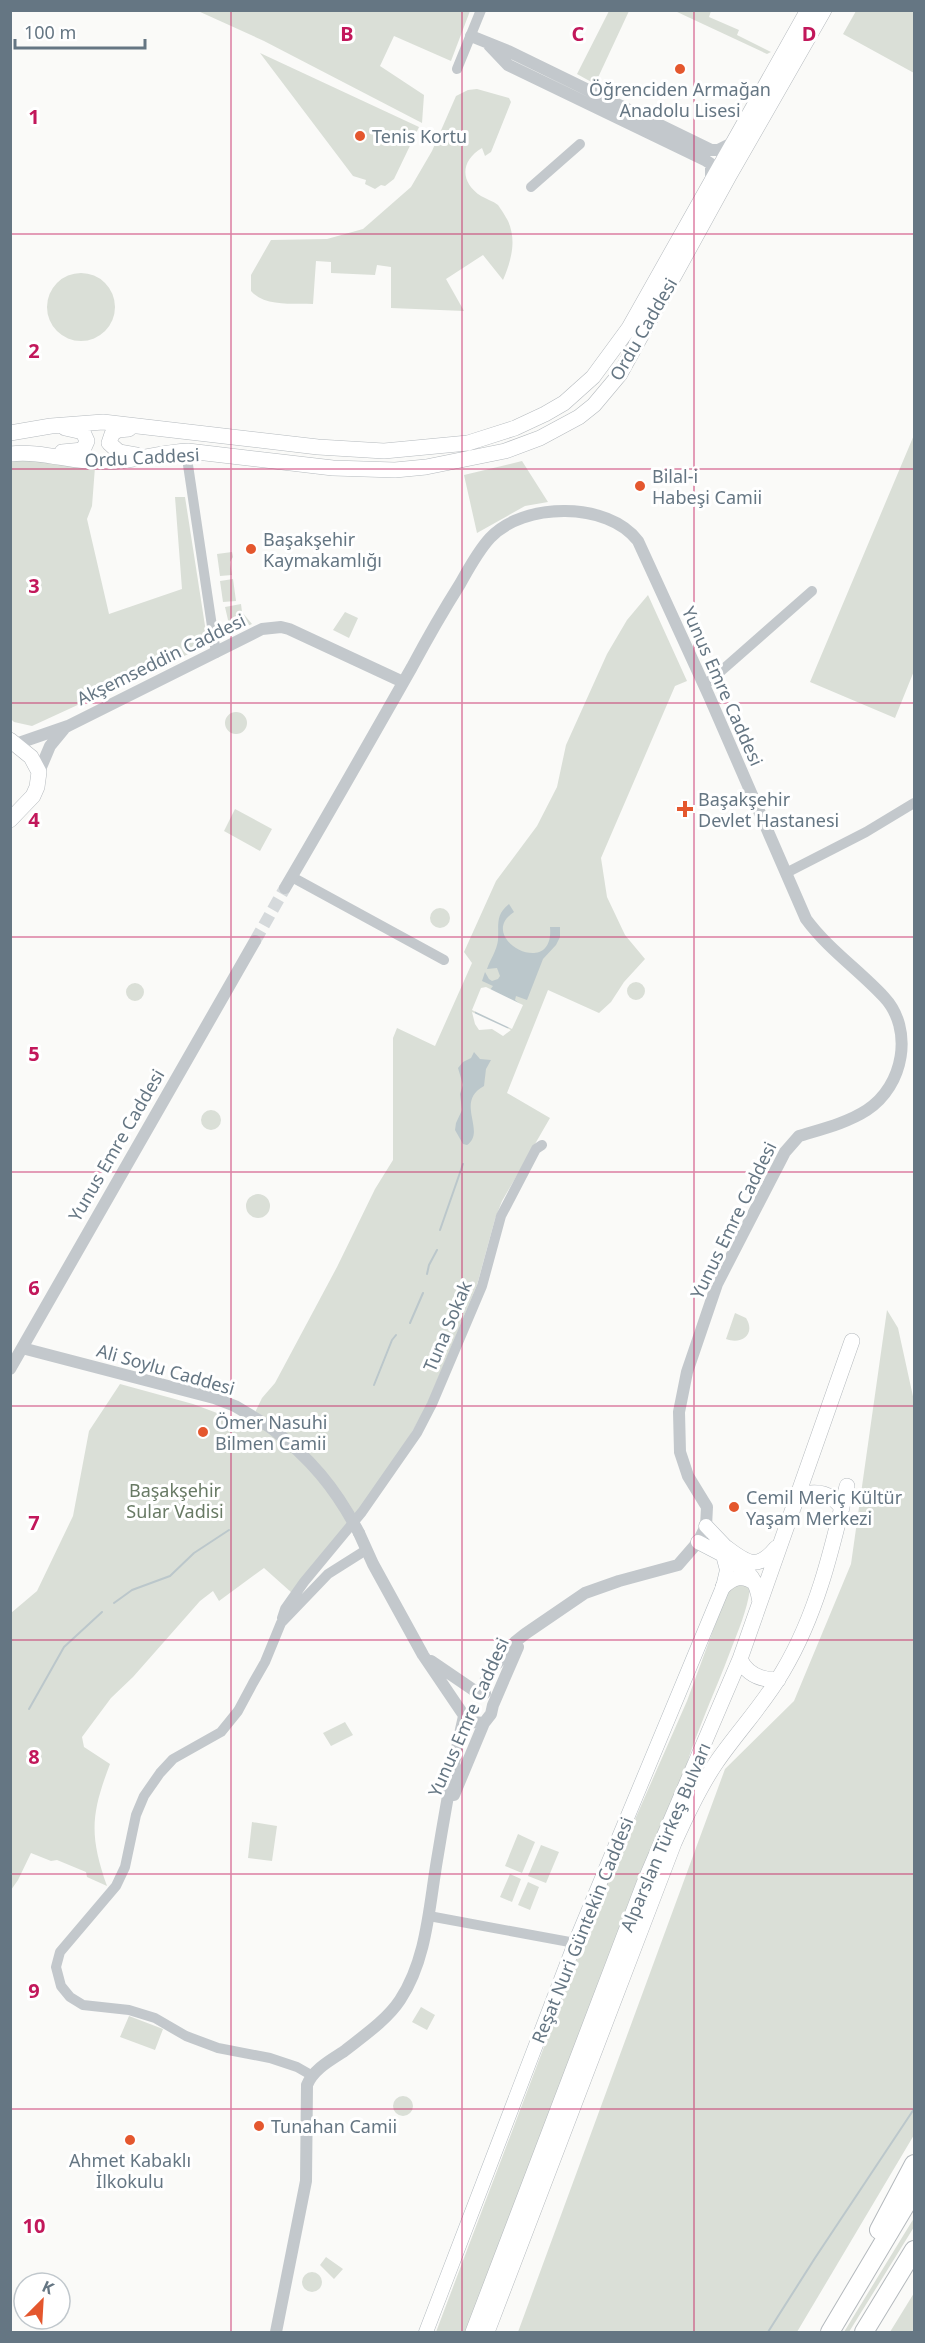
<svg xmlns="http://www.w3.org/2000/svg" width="925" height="2343" font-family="'Noto Sans',sans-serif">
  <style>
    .green { fill: #dadfd7 }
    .water { fill: #bbc7cb }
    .pier { fill: #fafaf8 }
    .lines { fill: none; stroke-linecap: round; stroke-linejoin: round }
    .stream { stroke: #bbc7cb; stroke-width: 2 }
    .tertiary-tunnel { stroke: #d5d9db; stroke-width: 12; stroke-dasharray: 12 6; stroke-linecap: butt }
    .secondary-casing { stroke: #b3babf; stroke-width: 15 }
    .primary-casing { stroke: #b5babe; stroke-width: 16 }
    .motorway-casing { stroke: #b4b9bd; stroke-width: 20 }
    .minor { stroke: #c3c8cc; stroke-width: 10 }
    .tertiary { stroke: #c3c8cc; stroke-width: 12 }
    .secondary { stroke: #fff; stroke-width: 14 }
    .primary { stroke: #fff; stroke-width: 15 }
    .motorway { stroke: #fff; stroke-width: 18 }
    .tertiary-bridge { stroke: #c3c8cc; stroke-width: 12 }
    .grid { fill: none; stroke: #c2185b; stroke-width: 1.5; stroke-opacity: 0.55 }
    .poi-dot { fill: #e4572e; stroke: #fff; stroke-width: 2 }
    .labels { text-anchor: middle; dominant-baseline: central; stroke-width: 6; stroke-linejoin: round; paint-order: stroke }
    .poi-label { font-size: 18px; fill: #657683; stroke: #fff; text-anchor: start }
    .street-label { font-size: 18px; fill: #657683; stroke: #fff }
    .park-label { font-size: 18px; fill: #687a64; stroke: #fff }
    .grid-label { font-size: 20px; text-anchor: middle; font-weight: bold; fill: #c2185b; stroke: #fff; stroke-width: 6; stroke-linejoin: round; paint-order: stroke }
  </style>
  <rect width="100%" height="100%" fill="#fafaf8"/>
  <path class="green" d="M198,11H470L451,61L394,36L380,66L424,95L422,123L264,41Z
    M609,11H629L595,84L577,74Z
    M675,11H711L709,17L739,30L737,35L771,52L767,54Z
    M856,11H914V73L843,34Z
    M260,53L419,127L394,179L385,186L381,185L375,189L365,184L366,180L353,176Z
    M477,89L509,98L511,102L491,152L485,156L482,148C460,161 460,182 481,196C486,199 493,201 498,205C501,209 506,217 508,221C517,241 511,261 503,280L483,255L446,279L464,311L391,308V267L377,265L375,275L331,273V262L316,261L313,304C293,303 265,307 251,291V275L271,240L327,239L363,229L411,187L432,151L456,96L468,90Z
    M47 307a34 34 0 1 1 68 0a34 34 0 1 1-68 0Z
    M914,435V671L895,718L810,682Z
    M28,456L95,467L92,506L87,519L109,614L182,589L175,497H185L208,645L32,726L14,722L11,719L10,463Z
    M522,461L548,502L525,506L477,533L464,475Z
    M232,552L233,557L230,562L232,575L220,576L217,554Z
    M233,579L236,601L223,602L220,581Z
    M648,595L687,681L675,686L601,858L607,897L625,935L645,959L624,982L611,1002L599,1013L548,990L507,1093L550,1118L502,1201L495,1219L477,1285L426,1407L403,1448L347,1526L292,1593L264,1568L219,1601L213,1591L200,1601L133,1677L111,1698L82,1737L84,1747L110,1764C91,1814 89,1835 107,1886L87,1877L86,1872L57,1860L51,1861L31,1853L18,1880L11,1890V1613L37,1591L73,1516L89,1431L120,1384L193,1404L249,1425L262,1398L275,1383L337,1267L375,1189L393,1160V1038L397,1028L435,1046L472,963L464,952L496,881L537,826L557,787L566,745L607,654L627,620Z
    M241,604L242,612L252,624L231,633L225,607Z
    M345,612L358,618L349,638L333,630Z
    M225 723a11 11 0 1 1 22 0a11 11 0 1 1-22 0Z
    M235,809L272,829L260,851L224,831Z
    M430 918a10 10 0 1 1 20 0a10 10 0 1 1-20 0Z
    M627 991a9 9 0 1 1 18 0a9 9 0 1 1-18 0Z
    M126 992a9 9 0 1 1 18 0a9 9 0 1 1-18 0Z
    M201 1120a10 10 0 1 1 20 0a10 10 0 1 1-20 0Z
    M246 1206a12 12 0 1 1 24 0a12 12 0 1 1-24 0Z
    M887,1310L898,1328L914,1401V2135L797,2332H518L725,1769L794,1701L851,1564Z
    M735,1313L746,1318C756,1334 742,1345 726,1339Z
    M744,1583L750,1589C747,1611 738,1631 730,1652C715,1692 697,1730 685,1770L468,2332H436L600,1899L687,1701L725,1598L733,1586Z
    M345,1722L353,1735L331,1746L323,1733Z
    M252,1822L277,1826L272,1861L248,1858Z
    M518,1834L535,1842L522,1873L505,1866Z
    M541,1845L559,1852L546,1883L528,1876Z
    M510,1874L521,1879L512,1902L500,1897Z
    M528,1882L539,1887L530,1910L518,1905Z
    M421,2007L435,2015L427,2030L412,2022Z
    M129,2016L163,2029L155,2050L120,2037Z
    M393 2106a10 10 0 1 1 20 0a10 10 0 1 1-20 0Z
    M914,2218V2227L849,2332H844Z
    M326,2257L343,2269L334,2279L320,2265Z
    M302 2282a10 10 0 1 1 20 0a10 10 0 1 1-20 0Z
    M914,2293V2332H890Z"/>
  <path class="water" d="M509,904L514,912C474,938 555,981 550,927H560V937L556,945L543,959L527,1000L516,996L515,1000L520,1004L511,1025L503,1033L475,1014V1009L493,986L482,981L485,972L489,979L492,981L498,979L500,976L497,968L487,969C490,960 497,950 498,940C499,925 495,915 509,904Z
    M474,1052L480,1059L491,1060L486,1069L484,1086C454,1102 487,1131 467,1145L463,1144L455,1130L456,1123L462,1110L460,1094L463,1085L458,1068L463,1062L471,1058Z"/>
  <path class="pier" d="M486,987L523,1005L512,1029L472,1010L481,988Z
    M472,1012L511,1030L503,1036L492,1029L479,1030L475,1024Z"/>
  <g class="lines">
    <path class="stream" d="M440,1230L463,1164
      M427,1274L429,1265L437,1250
      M410,1323L423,1293
      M374,1385L392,1340L396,1335
      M114,1603L132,1590L170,1576L194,1553L229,1530
      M29,1709L64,1647L102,1612
      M768,2332L815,2258L914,2109"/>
    <path class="tertiary-tunnel" d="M255,941L285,888"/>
    <defs>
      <path id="secondary" d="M706,1526L727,1548
        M426,2332L575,1943L723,1587L727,1570L723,1555L698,1542"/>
      <path id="primary" d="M129,429L118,430L112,434L109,443L119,452L136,455
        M10,433L51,426L103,422L318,447L384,451L468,443L515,428L545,414L564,403L593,377L629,328L808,10
        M62,452L83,450L87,441L83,432L65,428
        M10,454C42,450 73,463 104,462C133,462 160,452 188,451L333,468L395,470L426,467L505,451L540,438L579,417L594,405L620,374L729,176L824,10
        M10,740L31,757L39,772L37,787L33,796L10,820
        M799,1495C818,1490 831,1493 842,1508
        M727,1548C748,1564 758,1570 776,1548
        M731,1560C751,1574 756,1578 760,1602
        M723,1587C733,1577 743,1574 755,1583
        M740,1659C747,1675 761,1680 778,1680
        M473,2332L645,1881L740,1659L852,1341
        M487,2332L674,1843C686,1816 699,1788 716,1763C738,1731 764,1704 783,1671C817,1614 832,1549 847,1486"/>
      <path id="motorway" d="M879,2230L914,2164
        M830,2332L914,2191
        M864,2332L914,2250"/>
    </defs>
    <use href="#secondary" class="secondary-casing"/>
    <use href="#primary" class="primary-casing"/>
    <use href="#motorway" class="motorway-casing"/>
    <path class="minor" d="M457,69L481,10
      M531,187L580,144
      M188,451V465L216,653
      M704,686L812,591
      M786,873L866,832L914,803
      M292,877L444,960
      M282,1618L285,1609L304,1582L362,1512L417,1433L432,1404L482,1286L501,1216L536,1149L542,1145
      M429,1916L575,1943
      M311,2075L297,2067L270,2058L218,2048L186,2036L155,2018L129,2010L83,2005L70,1997L61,1986L56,1967L60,1952L116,1886L125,1867L136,1815L144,1796L160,1773L173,1759L221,1732L238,1711L253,1683L265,1662L281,1623L328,1574L366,1550"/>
    <path class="tertiary" d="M471,36L508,51L711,150H718L734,142
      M489,45L508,65L705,160L711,164V181
      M16,744L68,726L262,629L281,627L289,629L403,682
      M39,772L50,746L64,729
      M285,888C328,815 370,741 412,667C427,639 443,611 460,584C469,568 478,551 490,538C523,502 608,501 638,541L709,696L806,919C828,949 859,970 884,997C914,1029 904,1086 867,1110C847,1123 822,1129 799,1136L785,1152L717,1284L687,1372L679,1412L680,1452L688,1476L707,1507L706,1526L698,1542L678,1565L619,1581L585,1593L525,1634L515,1642L491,1671L480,1691
      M22,1348L214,1398L235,1406L270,1427
      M10,1369L255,941
      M359,1533L373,1564L423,1655L467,1720L472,1722L484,1723
      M431,1661L475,1691L485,1693
      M454,1795L484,1723L491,1714L493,1705L518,1647
      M276,2332L306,2181L307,2085C313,2070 329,2061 343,2052C362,2037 387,2020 400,2000C427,1959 429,1907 437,1860C445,1812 453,1763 464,1716"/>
    <use href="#secondary" class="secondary"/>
    <use href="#primary" class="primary"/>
    <use href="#motorway" class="motorway"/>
    <path class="tertiary-bridge" d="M270,1427C310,1458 335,1487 359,1533"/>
  </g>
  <path class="grid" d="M231,10V2332M462,10V2332M694,10V2332M10,234H914M10,469H914M10,703H914M10,937H914M10,1172H914M10,1406H914M10,1640H914M10,1874H914M10,2109H914"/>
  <g class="poi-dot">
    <circle cx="680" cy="69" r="6"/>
    <circle cx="360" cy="136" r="6"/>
    <circle cx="640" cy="486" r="6"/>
    <circle cx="251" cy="549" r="6"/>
    <path d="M682 800h6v6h6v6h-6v6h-6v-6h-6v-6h6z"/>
    <circle cx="203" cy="1432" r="6"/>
    <circle cx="734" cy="1507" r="6"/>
    <circle cx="259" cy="2126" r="6"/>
    <circle cx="130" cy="2140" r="6"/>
  </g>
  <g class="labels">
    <g class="poi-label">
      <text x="680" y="89" text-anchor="middle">Öğrenciden Armağan<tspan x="680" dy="21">Anadolu Lisesi</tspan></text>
      <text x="372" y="136">Tenis Kortu</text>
      <text x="652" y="476">Bilal-i<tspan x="652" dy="21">Habeşi Camii</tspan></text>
      <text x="263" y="539">Başakşehir<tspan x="263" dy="21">Kaymakamlığı</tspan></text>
      <text x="698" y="799">Başakşehir<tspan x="698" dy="21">Devlet Hastanesi</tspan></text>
      <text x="215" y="1422">Ömer Nasuhi<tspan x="215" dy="21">Bilmen Camii</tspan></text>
      <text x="746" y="1497">Cemil Meriç Kültür<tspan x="746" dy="21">Yaşam Merkezi</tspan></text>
      <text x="271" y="2126">Tunahan Camii</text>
      <text x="130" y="2160" text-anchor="middle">Ahmet Kabaklı<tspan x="130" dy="21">İlkokulu</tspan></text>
    </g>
    <g class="street-label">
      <text transform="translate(643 329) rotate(-60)">Ordu Caddesi</text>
      <text transform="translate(142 457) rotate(-3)">Ordu Caddesi</text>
      <text transform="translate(161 659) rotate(-26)">Akşemseddin Caddesi</text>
      <text transform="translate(723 686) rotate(66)">Yunus Emre Caddesi</text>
      <text transform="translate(116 1145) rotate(-60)">Yunus Emre Caddesi</text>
      <text transform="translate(733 1220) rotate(-64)">Yunus Emre Caddesi</text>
      <text transform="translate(447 1326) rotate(-67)">Tuna Sokak</text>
      <text transform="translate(166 1369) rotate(16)">Ali Soylu Caddesi</text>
      <text transform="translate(468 1717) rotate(-66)">Yunus Emre Caddesi</text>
      <text transform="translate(665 1837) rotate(-67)">Alparslan Türkeş Bulvarı</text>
      <text transform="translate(582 1930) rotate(-68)">Reşat Nuri Güntekin Caddesi</text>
    </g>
    <g class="park-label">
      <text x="175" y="1490">Başakşehir<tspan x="175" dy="21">Sular Vadisi</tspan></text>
    </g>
  </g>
  <g class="grid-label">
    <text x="347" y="41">B</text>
    <text x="578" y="41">C</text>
    <text x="809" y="41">D</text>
    <text x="34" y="124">1</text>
    <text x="34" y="358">2</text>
    <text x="34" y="593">3</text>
    <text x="34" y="827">4</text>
    <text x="34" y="1061">5</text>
    <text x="34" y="1295">6</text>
    <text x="34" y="1530">7</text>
    <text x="34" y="1764">8</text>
    <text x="34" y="1998">9</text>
    <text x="34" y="2233">10</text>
  </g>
  <rect width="925" height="2343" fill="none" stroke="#657683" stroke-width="24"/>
  <g transform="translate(42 2301) rotate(24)"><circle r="28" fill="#ffffff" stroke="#c1c8cd" stroke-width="1.5"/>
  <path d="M0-4.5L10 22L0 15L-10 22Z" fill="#e4572e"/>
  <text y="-9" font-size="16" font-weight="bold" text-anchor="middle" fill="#657683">K</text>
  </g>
  <path d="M15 39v9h130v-9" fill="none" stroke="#657683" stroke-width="3"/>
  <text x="24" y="39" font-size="18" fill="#657683" stroke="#ffffff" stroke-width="4.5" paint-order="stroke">100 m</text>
</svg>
